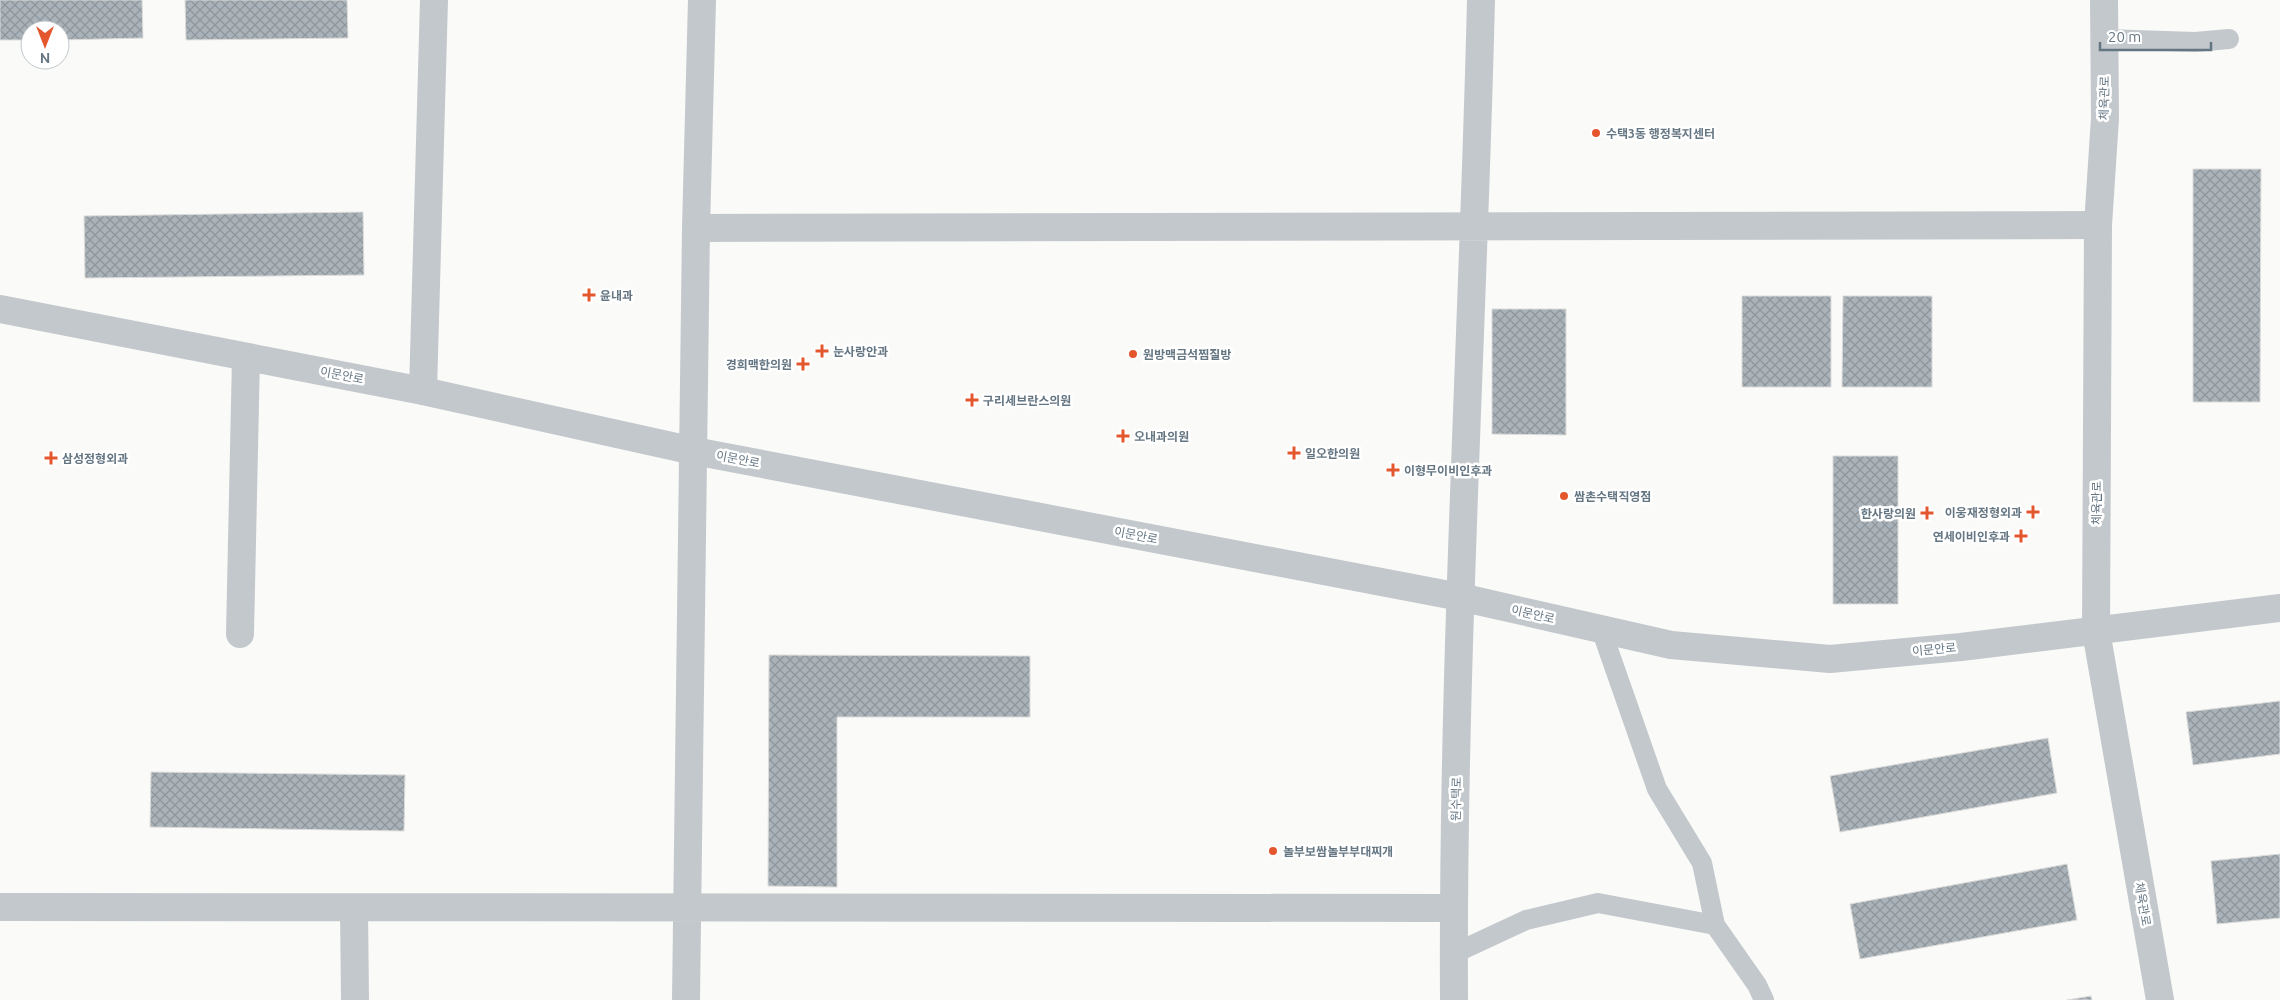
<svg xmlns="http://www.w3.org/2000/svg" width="2280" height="1000" font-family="Ubuntu,'Noto Sans KR',sans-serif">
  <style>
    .building { fill: url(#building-cross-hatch); stroke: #dcdcda }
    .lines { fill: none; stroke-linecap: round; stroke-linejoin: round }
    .service { stroke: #c3c8cc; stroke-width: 20 }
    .minor { stroke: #c3c8cc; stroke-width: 28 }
    .tertiary { stroke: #c3c8cc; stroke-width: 28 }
    .poi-dot { fill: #e4572e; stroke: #fff; stroke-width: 2 }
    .labels { text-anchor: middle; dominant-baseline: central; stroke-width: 5; stroke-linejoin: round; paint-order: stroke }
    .street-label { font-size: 12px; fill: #657683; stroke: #fff }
    .poi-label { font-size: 12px; font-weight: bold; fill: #657683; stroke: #fff; text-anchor: start }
  </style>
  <defs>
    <pattern id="building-cross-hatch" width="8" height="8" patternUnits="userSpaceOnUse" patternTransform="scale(1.25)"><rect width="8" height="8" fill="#aab3b9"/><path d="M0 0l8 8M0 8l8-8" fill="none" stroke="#8e969c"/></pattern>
  </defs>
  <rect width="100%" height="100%" fill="#fafaf8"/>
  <path class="building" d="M0,0H142L143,38L60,40V30H30V40H0Z
    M185,0H347L348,38L186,40Z
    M2193,169H2261L2260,402H2193Z
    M363,212L364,275L85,278L84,216Z
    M1742,296H1831V387H1742Z
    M1843,296H1932V387H1842Z
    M1492,309H1566V435L1492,434Z
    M1833,456H1898V604H1833Z
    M769,655L1030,656V717H837V887L768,886Z
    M2280,701V754L2193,765L2186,712Z
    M2048,738L2057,793L1840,832L1830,776Z
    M151,772L405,775L404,831L150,827Z
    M2280,854V918L2217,924L2211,861Z
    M2067,864L2077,920L1860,959L1850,904Z
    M2091,996L2092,1000H2067Z"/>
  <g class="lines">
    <path class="service" d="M2105,39L2195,42L2229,39
      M1601,629L1657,789L1702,863L1715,925L1757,985L1764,1000
      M1453,954L1526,920L1598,903L1715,925"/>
    <path class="minor" d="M696,228L2098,225
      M423,391L434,0
      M240,634L246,357
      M0,907L1453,908
      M354,908L355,1000
      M686,1000L696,228L702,0
      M1454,1000C1452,667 1473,333 1481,0"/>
    <path class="tertiary" d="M2104,0L2105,118L2098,225L2096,631L2160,1000
      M0,309L423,391L694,451L1460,597L1671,645L1830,659L1961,647L2280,608"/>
  </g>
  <g class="poi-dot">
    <circle cx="1596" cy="133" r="5"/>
    <path d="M586.5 287.5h5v5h5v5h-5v5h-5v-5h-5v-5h5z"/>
    <path d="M819.5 343.5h5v5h5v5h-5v5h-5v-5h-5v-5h5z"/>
    <circle cx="1133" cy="354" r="5"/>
    <path d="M800.5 356.5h5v5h5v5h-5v5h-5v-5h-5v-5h5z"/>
    <path d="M969.5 392.5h5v5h5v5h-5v5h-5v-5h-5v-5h5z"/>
    <path d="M1120.5 428.5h5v5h5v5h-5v5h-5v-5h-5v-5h5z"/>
    <path d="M1291.5 445.5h5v5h5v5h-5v5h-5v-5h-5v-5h5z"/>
    <path d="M48.5 450.5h5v5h5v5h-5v5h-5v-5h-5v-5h5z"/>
    <path d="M1390.5 462.5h5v5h5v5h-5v5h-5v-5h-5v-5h5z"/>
    <circle cx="1564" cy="496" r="5"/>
    <path d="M2030.5 504.5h5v5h5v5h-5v5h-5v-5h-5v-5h5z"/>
    <path d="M1924.5 505.5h5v5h5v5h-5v5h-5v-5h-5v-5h5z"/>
    <path d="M2018.5 528.5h5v5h5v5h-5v5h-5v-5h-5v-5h5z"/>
    <circle cx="1273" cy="851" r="5"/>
  </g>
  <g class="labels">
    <g class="street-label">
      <text transform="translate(2104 98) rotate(-89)">체육관로</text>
      <text transform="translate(342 375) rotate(11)">이문안로</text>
      <text transform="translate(738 459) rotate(11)">이문안로</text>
      <text transform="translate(2096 503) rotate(-90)">체육관로</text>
      <text transform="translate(1136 535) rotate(11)">이문안로</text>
      <text transform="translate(1533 614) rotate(13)">이문안로</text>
      <text transform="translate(1934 649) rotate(-5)">이문안로</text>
      <text transform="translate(1456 799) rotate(-89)">원수택로</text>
      <text transform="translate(2143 904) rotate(80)">체육관로</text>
    </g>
    <g class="poi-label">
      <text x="1606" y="133">수택3동 행정복지센터</text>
      <text x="600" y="295">윤내과</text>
      <text x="833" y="351">눈사랑안과</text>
      <text x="1143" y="354">원방맥금석찜질방</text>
      <text x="792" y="364" text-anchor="end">경희맥한의원</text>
      <text x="983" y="400">구리세브란스의원</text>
      <text x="1134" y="436">오내과의원</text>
      <text x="1305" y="453">일오한의원</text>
      <text x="62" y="458">삼성정형외과</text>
      <text x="1404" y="470">이형무이비인후과</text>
      <text x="1574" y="496">쌈촌수택직영점</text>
      <text x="2022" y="512" text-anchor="end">이웅재정형외과</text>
      <text x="1916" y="513" text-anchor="end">한사랑의원</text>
      <text x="2010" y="536" text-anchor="end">연세이비인후과</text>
      <text x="1283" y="851">놀부보쌈놀부부대찌개</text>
    </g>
  </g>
  <g transform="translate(45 45) rotate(180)"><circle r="24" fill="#ffffff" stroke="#c1c8cd"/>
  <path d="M0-4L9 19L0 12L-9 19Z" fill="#e4572e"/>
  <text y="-8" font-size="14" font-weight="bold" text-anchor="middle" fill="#657683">N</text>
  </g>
  <path d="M2100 42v8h111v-8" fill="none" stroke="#657683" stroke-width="2.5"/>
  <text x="2108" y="42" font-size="15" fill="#657683" stroke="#ffffff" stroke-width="4" paint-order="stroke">20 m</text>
</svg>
